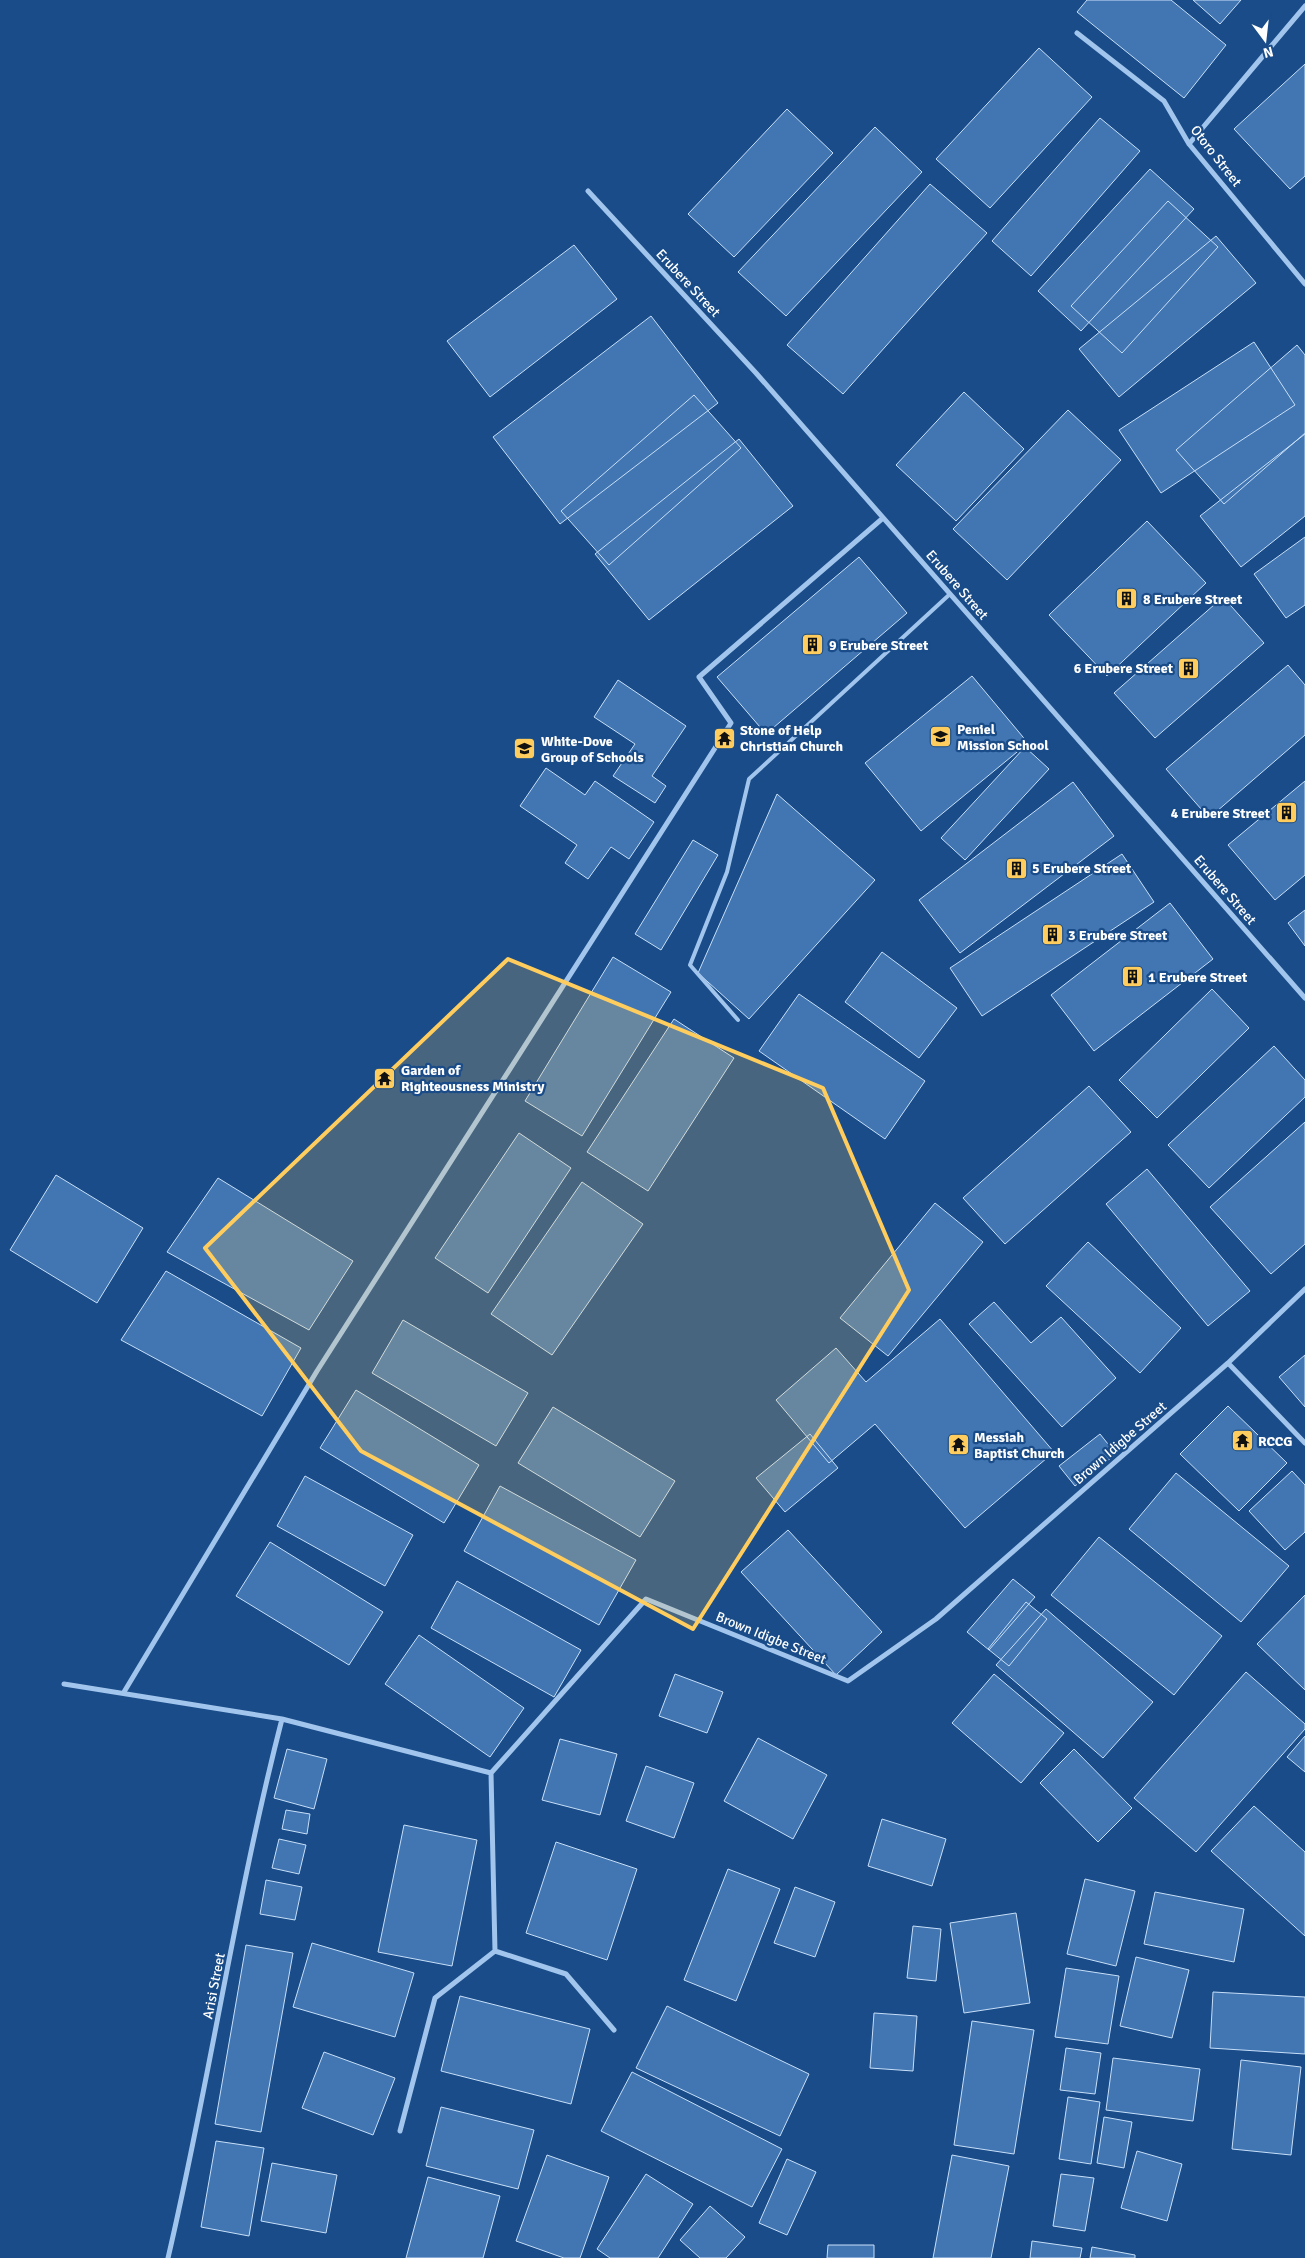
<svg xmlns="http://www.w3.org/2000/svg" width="1305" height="2258" font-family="Signika,sans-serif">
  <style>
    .building { fill: #4276b2; stroke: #c7dff9 }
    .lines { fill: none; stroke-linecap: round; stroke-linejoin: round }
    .lane { stroke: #a1c5ed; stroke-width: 4 }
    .street { stroke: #a1c5ed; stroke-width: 5 }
    .marked { fill: #ffcd5d; fill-opacity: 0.2; stroke: #ffcd5d; stroke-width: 4; stroke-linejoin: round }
    .labels { text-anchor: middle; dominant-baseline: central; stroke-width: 4.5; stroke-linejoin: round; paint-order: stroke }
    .street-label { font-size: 14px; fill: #fff; stroke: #194c88 }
    .poi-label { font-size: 14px; font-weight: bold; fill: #fff; stroke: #194c88; text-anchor: start }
  </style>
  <rect width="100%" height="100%" fill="#194c88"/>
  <path class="building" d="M1087,0H1171L1226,45L1184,98L1077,12Z
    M1193,0H1241L1220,24Z
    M1039,48L1092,97L990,208L936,159Z
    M1305,64V176L1290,189L1234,129Z
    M787,109L833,153L734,257L688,214Z
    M1100,118L1140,151L1031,276L992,241Z
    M875,127L922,172L786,316L738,272Z
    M1150,169L1194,209L1081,331L1038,291Z
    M930,184L987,233L843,394L787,345Z
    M1168,201L1218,247L1122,353L1071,306Z
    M1216,236L1256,283L1119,397L1079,349Z
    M574,245L617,299L490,397L447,341Z
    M651,316L718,403L560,524L493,437Z
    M1254,342L1295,405L1161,493L1119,430Z
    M1297,345L1305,355V433L1224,504L1176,450Z
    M964,392L1024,449L956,521L896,465Z
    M694,395L741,448L609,565L561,511Z
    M1068,410L1121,460L1007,580L953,529Z
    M1305,434V516L1241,567L1200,516Z
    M739,439L793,506L649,620L595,554Z
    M1147,521L1206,583L1107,676L1049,615Z
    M1305,537V605L1286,618L1254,574Z
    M859,557L907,613L766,734L717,677Z
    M1223,597L1264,643L1155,738L1114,693Z
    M1288,665L1305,685V735L1209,818L1166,769Z
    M972,676L1028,743L921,831L865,763Z
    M618,680L686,726L652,776L666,786L655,803L613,776L635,744L594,717Z
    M1025,747L1049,769L965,860L941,838Z
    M546,768L585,795L595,781L654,822L629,859L611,847L588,879L565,863L577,845L520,806Z
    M1305,781V875L1275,900L1228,845Z
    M1073,782L1114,836L960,953L919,900Z
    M777,794L875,880L749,1019L698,973Z
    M693,840L718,855L661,950L635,934Z
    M1122,854L1154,902L982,1016L950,968Z
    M1170,903L1213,959L1094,1051L1051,995Z
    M1305,910V946L1288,923Z
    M882,952L957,1008L919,1058L845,1002Z
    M613,957L671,992L582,1136L525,1101Z
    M1212,989L1249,1028L1157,1118L1119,1080Z
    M799,994L925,1081L885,1139L759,1051Z
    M674,1019L734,1058L648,1191L587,1152Z
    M1274,1046L1305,1080V1097L1209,1188L1168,1145Z
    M1089,1086L1131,1132L1005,1244L963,1198Z
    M1305,1122V1244L1271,1274L1210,1207Z
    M519,1133L571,1168L488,1293L435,1258Z
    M1147,1169L1250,1291L1208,1326L1106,1204Z
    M56,1175L143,1228L97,1303L10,1250Z
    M218,1178L353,1261L309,1330L167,1252Z
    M582,1182L643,1224L552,1355L491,1314Z
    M935,1203L983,1242L888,1356L840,1318Z
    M1088,1242L1181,1328L1140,1373L1046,1286Z
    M166,1271L301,1348L262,1416L121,1340Z
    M994,1302L1031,1343L1061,1317L1116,1378L1062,1427L969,1324Z
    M940,1319L1054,1452L965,1528L875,1424L829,1463L776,1400L836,1348L866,1382Z
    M403,1320L528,1393L496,1446L372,1373Z
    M1305,1355V1407L1279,1377Z
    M356,1390L479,1465L444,1523L320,1448Z
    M1228,1406L1287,1463L1239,1511L1180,1454Z
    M553,1407L675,1481L640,1537L518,1463Z
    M810,1434L838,1468L785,1512L756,1478Z
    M1100,1434L1116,1454L1075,1486L1059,1466Z
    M1292,1471L1305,1485V1532L1285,1550L1249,1511Z
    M1176,1473L1289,1566L1241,1622L1129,1529Z
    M305,1476L413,1535L385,1586L277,1526Z
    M500,1486L636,1560L599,1625L464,1551Z
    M788,1530L882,1632L836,1675L741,1572Z
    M1099,1537L1222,1636L1174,1695L1051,1595Z
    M270,1542L383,1612L349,1665L236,1596Z
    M1013,1579L1035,1597L989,1650L967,1632Z
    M457,1581L581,1650L554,1697L431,1628Z
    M1305,1595V1690L1257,1644Z
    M1026,1602L1047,1619L1009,1666L988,1649Z
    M1046,1609L1153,1702L1103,1758L996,1665Z
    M419,1635L524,1708L490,1757L385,1684Z
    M1246,1672L1305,1724V1729L1196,1852L1134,1798Z
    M675,1674L723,1692L707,1733L659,1716Z
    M994,1674L1064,1733L1021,1783L952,1723Z
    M1305,1736V1772L1287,1757Z
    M758,1738L827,1775L793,1839L724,1801Z
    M560,1739L617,1754L600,1815L542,1800Z
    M287,1749L327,1759L314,1809L274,1798Z
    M1074,1749L1132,1808L1098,1842L1040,1783Z
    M646,1766L694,1783L674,1838L626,1821Z
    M1254,1806L1305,1852V1936L1211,1851Z
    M286,1810L310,1814L307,1834L282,1829Z
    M882,1819L946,1839L932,1886L868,1866Z
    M404,1825L477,1840L452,1966L378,1952Z
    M279,1839L306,1845L299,1874L272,1868Z
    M556,1842L637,1869L607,1960L526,1933Z
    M728,1869L780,1889L736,2001L684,1980Z
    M1085,1879L1135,1891L1116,1966L1067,1954Z
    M266,1880L302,1887L295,1920L260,1914Z
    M795,1887L835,1902L815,1957L774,1943Z
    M1155,1892L1244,1909L1234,1962L1144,1944Z
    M1016,1913L1030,2003L964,2013L950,1923Z
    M913,1926L941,1929L936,1981L907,1978Z
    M312,1943L414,1973L395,2037L293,2007Z
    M246,1945L293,1953L261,2132L215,2124Z
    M1136,1957L1189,1970L1172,2038L1120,2026Z
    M1066,1968L1119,1976L1108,2044L1055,2037Z
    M1213,1992L1305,1997V2054L1210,2048Z
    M460,1996L590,2029L571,2104L441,2071Z
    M667,2006L809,2074L780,2136L636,2068Z
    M874,2013L917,2016L913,2071L870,2068Z
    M972,2021L1034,2030L1014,2154L954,2145Z
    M1066,2048L1101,2053L1095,2094L1060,2090Z
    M324,2052L395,2078L373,2135L302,2108Z
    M1113,2058L1200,2069L1193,2121L1106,2110Z
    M1241,2060L1301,2067L1291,2155L1232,2149Z
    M632,2072L782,2149L752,2207L601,2131Z
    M1068,2097L1100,2102L1091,2164L1059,2159Z
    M441,2107L534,2130L518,2189L426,2166Z
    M1104,2117L1132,2122L1124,2168L1097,2163Z
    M216,2141L264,2148L249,2236L201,2227Z
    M1137,2151L1182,2164L1167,2221L1121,2208Z
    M547,2155L609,2177L580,2258H564L516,2241Z
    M952,2155L1009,2166L991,2258H933Z
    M787,2159L816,2172L787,2235L759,2223Z
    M272,2163L337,2175L326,2233L261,2221Z
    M646,2174L693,2204L658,2258H610L597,2249Z
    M1061,2174L1094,2178L1085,2231L1053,2226Z
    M428,2177L500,2196L483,2258H406Z
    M710,2206L745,2237L726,2258H700L680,2240Z
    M1032,2241L1082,2248L1080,2258H1030Z
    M828,2245H874V2258H827Z
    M1092,2247L1135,2255V2258H1090Z"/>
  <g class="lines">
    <path class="lane" d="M738,1020L690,965L727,872L749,779L950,594"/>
    <path class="street" d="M1077,33L1164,101L1189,144L1305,284
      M1189,144L1305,6
      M588,191L756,373L1305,998
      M1228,1363L1305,1443
      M64,1684L282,1719L491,1773
      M124,1692L317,1371L731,723L699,677L883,518
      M614,2030L566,1974L495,1951L491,1773L646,1599L848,1681L936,1619L1228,1363L1305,1289
      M400,2131L435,1998L495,1951
      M168,2258C210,2079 236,1897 282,1719"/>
  </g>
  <path class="marked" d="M508,959L823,1088L909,1290L693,1629L361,1451L205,1248Z"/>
  <defs>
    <symbol id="building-square" viewBox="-11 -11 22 22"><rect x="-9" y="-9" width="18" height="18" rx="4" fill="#ffcd5d" stroke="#194c88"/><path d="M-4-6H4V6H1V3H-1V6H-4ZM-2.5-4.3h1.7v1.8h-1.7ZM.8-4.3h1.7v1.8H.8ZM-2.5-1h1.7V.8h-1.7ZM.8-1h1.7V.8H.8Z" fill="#111"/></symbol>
    <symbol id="school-square" viewBox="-11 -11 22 22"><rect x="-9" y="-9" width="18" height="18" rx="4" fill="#ffcd5d" stroke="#194c88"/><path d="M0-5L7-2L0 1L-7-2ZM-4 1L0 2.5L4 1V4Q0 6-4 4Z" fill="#111"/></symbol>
    <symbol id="temple-square" viewBox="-11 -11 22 22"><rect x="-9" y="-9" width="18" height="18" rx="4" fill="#ffcd5d" stroke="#194c88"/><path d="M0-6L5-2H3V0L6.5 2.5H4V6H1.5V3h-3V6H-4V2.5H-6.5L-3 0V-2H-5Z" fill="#111"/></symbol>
  </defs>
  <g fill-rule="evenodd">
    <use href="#building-square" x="1114" y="586" width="25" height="25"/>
    <use href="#building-square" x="800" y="632" width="25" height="25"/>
    <use href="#building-square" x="1176" y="656" width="25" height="25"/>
    <use href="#school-square" x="928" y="724" width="25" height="25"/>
    <use href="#temple-square" x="712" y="726" width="25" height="25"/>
    <use href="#school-square" x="512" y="736" width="25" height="25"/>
    <use href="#building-square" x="1274" y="800" width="25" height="25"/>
    <use href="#building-square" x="1004" y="856" width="25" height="25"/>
    <use href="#building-square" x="1040" y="922" width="25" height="25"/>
    <use href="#building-square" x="1120" y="964" width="25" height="25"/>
    <use href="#temple-square" x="372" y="1066" width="25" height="25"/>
    <use href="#temple-square" x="1230" y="1428" width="25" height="25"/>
    <use href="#temple-square" x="946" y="1432" width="25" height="25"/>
  </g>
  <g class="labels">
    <g class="street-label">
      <text transform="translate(1216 156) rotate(52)">Otoro Street</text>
      <text transform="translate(688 283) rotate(47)">Erubere Street</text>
      <text transform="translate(957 585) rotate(49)">Erubere Street</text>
      <text transform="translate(1225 890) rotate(49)">Erubere Street</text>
      <text transform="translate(1120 1443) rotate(-41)">Brown Idigbe Street</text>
      <text transform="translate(771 1638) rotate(22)">Brown Idigbe Street</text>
      <text transform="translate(214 1986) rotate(-79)">Arisi Street</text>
    </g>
    <g class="poi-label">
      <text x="1143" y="599">8 Erubere Street</text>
      <text x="829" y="645">9 Erubere Street</text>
      <text x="1173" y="668" text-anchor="end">6 Erubere Street</text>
      <text x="957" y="729">Peniel<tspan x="957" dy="16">Mission School</tspan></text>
      <text x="740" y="730">Stone of Help<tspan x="740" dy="16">Christian Church</tspan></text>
      <text x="541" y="741">White-Dove<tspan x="541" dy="16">Group of Schools</tspan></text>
      <text x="1270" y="813" text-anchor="end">4 Erubere Street</text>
      <text x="1032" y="868">5 Erubere Street</text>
      <text x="1068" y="935">3 Erubere Street</text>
      <text x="1148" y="977">1 Erubere Street</text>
      <text x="401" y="1070">Garden of<tspan x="401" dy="16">Righteousness Ministry</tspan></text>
      <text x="974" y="1437">Messiah<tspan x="974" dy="16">Baptist Church</tspan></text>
      <text x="1258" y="1441">RCCG</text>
    </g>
  </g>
  <g transform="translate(1265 40) rotate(165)" stroke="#194c88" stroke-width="4" paint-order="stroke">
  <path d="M0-4L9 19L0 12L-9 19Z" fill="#ffffff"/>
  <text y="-8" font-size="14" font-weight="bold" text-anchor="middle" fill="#ffffff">N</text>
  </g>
</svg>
